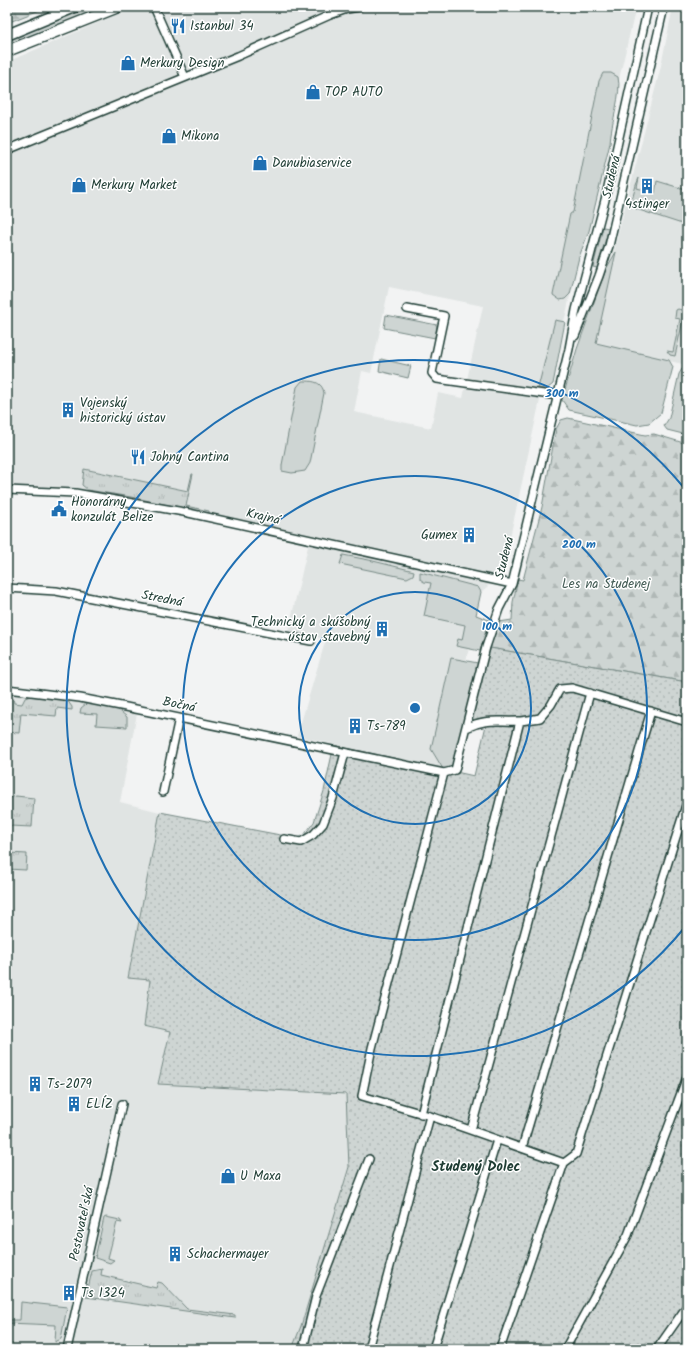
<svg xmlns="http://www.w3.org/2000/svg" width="694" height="1356" font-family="Kalam,sans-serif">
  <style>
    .built { fill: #e0e4e3; fill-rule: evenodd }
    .grass { fill: #ced5d3; stroke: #768984 }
    .forest { fill: url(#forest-firs); stroke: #768984 }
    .park { fill: url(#park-tufts); stroke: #768984 }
    .garden { fill: url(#garden-dots); stroke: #768984 }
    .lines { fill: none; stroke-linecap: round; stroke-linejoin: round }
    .street-casing { stroke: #1f3d34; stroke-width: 10 }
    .primary-casing { stroke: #1f3d34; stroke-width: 13 }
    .street { stroke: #fff; stroke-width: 7 }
    .primary { stroke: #fff; stroke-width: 10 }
    .ring { fill: none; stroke: #1f6fb2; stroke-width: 2 }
    .labels { text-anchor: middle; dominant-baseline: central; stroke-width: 3; stroke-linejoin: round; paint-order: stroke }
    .poi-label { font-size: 13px; fill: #1f3d34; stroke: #fff; text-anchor: start }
    .street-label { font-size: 13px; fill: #1f3d34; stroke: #fff }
    .park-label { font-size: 13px; fill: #425b54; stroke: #fff }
    .neighbourhood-label { font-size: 14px; font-weight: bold; fill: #1f3d34; stroke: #fff }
    .centre { fill: #1f6fb2; stroke: #fff; stroke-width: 2 }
    .ring-label { font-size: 12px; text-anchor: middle; font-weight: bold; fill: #1f6fb2; stroke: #fff; stroke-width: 3; stroke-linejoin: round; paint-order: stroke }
  </style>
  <defs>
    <pattern id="forest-firs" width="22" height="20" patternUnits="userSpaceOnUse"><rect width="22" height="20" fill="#ced5d3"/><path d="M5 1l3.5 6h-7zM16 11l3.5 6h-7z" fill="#b0b8b6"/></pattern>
    <pattern id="park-tufts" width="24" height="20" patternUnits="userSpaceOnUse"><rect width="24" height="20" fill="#ced5d3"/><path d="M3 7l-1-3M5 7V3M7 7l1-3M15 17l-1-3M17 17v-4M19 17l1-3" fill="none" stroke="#b0b8b6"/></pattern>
    <pattern id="garden-dots" width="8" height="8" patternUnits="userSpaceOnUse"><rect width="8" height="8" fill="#ced5d3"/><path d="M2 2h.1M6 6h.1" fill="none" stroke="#b0b8b6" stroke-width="1.8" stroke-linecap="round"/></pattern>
  </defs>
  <rect width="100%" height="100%" fill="#f2f3f3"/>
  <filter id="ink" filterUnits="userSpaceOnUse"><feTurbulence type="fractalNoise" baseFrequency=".025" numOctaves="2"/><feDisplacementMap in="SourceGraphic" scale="8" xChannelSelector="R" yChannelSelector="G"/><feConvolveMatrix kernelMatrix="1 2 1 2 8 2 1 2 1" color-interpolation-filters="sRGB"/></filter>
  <g filter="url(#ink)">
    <path class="built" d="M134,7H636L602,151L566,314L540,400L502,574L481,592L459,694L440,759L443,769L297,736L326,639L288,632L309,542L70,495L7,492V62ZM389,287L483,306L463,398L438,393L431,428L354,412L362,371L371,373Z
      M673,7H687V365L582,341L612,258L660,70Z
      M7,690L138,708L120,802L160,812L128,978L150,980L170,1032L158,1083L346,1094L349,1167L301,1326L292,1349H7Z"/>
    <path class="grass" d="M84,7H106L7,48V39Z
      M603,73H611L618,77C622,93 611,123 610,143L589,231L579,257L570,294L565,299L560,300L553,295L570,214L573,212L599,81Z
      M639,178L637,188L655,193L657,181L687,190C687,201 690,215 682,224L636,209L631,204L636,185Z
      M603,227L609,228L597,268L593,267Z
      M616,252L596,343L669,360L673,367L661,413L649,423L637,425L569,410L562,400L577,349L606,269Z
      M678,309L685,311L675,356L670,355L667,351L673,352L680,319L675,318L676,310Z
      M386,315L437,325L435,338L384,328Z
      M555,320L565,322L553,384L547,389L538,388Z
      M381,359L411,366L408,378L379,371Z
      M687,368V435L667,430L664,426L669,418L679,374L682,369Z
      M302,381C312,381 322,381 324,393L310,463L305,471L292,473L282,471V465L297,387Z
      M343,555L369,560L414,571L413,575L407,578L340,564Z
      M420,572L478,587L481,592L476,615L489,620L480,651L456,646L458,639L462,640L465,625L424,616L431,583L424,582L420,579Z
      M451,658L478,663L453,768L449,770L443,769L431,749Z
      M93,703L115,707L127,717V727L96,725L97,714L80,713L81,708L86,704Z
      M106,1217L120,1220L122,1223L117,1222L108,1258L114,1260L110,1263L95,1258L104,1218Z
      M21,1302L67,1307L61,1339L55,1342L56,1325L7,1323V1320H20Z"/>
    <path class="forest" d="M7,7H47L7,23Z
      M568,418L645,435L654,434L687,444V682L490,648L499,622L512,620L513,602L518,579L523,580L542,507L556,429L561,420Z"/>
    <path class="park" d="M84,469L188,491L192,474H193L186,506L209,511V514L131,497L88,490L82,485Z
      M30,696L67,700L72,707V710L57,708L56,716L21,713L19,733L7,732V698H13L14,703L22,704L25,698Z
      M16,796L34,798L32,827L10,826L9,853L27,854L26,870L7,869V799Z
      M102,1269L101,1275L156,1288L158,1282L162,1283L187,1309L235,1315V1318L86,1297L92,1271Z"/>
    <path class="garden" d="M490,648L687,682V1349H292L301,1326L349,1167L346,1094L158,1084L170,1032L144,1026L150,980L128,978L160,812L301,839L314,822L324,791L334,745L474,776L488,717L471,720Z"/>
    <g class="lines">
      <defs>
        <path id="street" d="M154,7L185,77
          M7,150L238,56L330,15L347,9L359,7
          M407,309L444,316L432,373L437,379L558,396
          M575,336L599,276L609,246L664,7
          M7,490L75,493L184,512L512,584
          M7,588L56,591L311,641
          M7,689L80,698L126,707L444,773L455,770L486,647L499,609L512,584L569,349L576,310L605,200L648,7
          M466,728C486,718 497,722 518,721C525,721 533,719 540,718L551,705L560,689L572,688L687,722
          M444,773L372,1048L362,1096L430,1116L564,1163
          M163,792L179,718
          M284,839L301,842L313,835L323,824L333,798L345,753
          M421,1114L520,721
          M471,1130L590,693
          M522,1148L651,711
          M67,1349L122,1104
          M303,1349L316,1296L369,1159
          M368,1349L430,1116
          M433,1349L497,1140
          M500,1349L564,1163L576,1154L687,802
          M565,1349L628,1235L687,1077
          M657,1349L687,1306"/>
        <path id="primary" d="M7,35L75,7
          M7,51L118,7"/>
      </defs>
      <use href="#street" class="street-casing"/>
      <use href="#primary" class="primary-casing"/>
      <use href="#street" class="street"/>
      <use href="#primary" class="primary"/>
    </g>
  </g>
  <g class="ring">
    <circle cx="415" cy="708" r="116"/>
    <circle cx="415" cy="708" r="232"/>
    <path d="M685 927A348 348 0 1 1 685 489"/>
  </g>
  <defs>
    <symbol id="restaurant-bare" viewBox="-9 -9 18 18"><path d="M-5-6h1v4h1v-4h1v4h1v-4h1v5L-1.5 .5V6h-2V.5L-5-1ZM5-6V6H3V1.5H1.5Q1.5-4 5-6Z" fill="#1f6fb2" stroke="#fff" stroke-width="2.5" paint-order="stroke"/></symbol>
    <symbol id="shop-bare" viewBox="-9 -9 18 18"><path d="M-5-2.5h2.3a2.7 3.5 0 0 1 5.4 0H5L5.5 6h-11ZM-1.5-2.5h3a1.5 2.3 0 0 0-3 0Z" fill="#1f6fb2" stroke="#fff" stroke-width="2.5" paint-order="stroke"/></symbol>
    <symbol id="building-bare" viewBox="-9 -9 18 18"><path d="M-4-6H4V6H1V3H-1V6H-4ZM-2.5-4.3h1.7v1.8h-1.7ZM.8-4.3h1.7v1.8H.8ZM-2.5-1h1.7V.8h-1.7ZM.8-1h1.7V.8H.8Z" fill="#1f6fb2" stroke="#fff" stroke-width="2.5" paint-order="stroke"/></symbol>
    <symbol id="civic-bare" viewBox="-9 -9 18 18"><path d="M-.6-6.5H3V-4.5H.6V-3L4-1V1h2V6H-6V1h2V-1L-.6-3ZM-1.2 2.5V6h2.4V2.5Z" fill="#1f6fb2" stroke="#fff" stroke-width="2.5" paint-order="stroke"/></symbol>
  </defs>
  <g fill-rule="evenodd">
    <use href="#restaurant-bare" x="167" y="15" width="22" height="22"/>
    <use href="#shop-bare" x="117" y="52" width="22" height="22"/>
    <use href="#shop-bare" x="302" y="81" width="22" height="22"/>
    <use href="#shop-bare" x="158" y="125" width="22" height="22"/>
    <use href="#shop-bare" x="249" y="152" width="22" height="22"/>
    <use href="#shop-bare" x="68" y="174" width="22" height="22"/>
    <use href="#building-bare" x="636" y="175" width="22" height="22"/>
    <use href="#building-bare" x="57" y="399" width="22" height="22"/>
    <use href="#restaurant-bare" x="127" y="446" width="22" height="22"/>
    <use href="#civic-bare" x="48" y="498" width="22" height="22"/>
    <use href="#building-bare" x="458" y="524" width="22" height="22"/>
    <use href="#building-bare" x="371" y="618" width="22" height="22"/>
    <use href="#building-bare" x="344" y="715" width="22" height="22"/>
    <use href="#building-bare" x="24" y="1073" width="22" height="22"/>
    <use href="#building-bare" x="63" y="1093" width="22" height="22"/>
    <use href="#shop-bare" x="217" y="1165" width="22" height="22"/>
    <use href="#building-bare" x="164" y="1243" width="22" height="22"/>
    <use href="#building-bare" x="58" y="1282" width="22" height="22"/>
  </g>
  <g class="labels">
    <g class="poi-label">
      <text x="190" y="26">Istanbul 34</text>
      <text x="140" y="63">Merkury Design</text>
      <text x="325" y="92">TOP AUTO</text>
      <text x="181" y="136">Mikona</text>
      <text x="272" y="163">Danubiaservice</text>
      <text x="91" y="185">Merkury Market</text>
      <text x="647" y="204" text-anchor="middle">4stinger</text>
      <text x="80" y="403">Vojenský<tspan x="80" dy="15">historický ústav</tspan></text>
      <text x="150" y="457">Johny Cantina</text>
      <text x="71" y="502">Honorárny<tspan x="71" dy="15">konzulát Belize</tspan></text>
      <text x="457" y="535" text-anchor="end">Gumex</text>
      <text x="370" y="622" text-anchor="end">Technický a skúšobný<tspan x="370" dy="15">ústav stavebný</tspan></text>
      <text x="367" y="726">Ts-789</text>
      <text x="47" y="1084">Ts-2079</text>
      <text x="86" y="1104">ELÍZ</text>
      <text x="240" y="1176">U Maxa</text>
      <text x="187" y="1254">Schachermayer</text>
      <text x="81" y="1293">Ts 1324</text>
    </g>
    <g class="street-label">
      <text transform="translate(612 177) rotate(-77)">Studená</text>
      <text transform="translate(263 517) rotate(13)">Krajná</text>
      <text transform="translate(505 558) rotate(-76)">Studená</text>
      <text transform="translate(162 599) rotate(11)">Stredná</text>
      <text transform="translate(179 705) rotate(12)">Bočná</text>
      <text transform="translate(82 1224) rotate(-78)">Pestovateľská</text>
    </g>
    <g class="park-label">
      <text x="606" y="584">Les na Studenej</text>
    </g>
    <g class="neighbourhood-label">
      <text x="476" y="1167">Studený Dolec</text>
    </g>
  </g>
  <circle cx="415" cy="708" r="6" class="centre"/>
  <g class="ring-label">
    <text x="562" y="397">300 m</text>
    <text x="579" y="548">200 m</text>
    <text x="497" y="630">100 m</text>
  </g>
  <rect width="694" height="1356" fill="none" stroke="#fff" stroke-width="24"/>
  <rect x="12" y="12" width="670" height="1332" fill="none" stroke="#1f3d34" stroke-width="1.5" filter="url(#ink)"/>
</svg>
